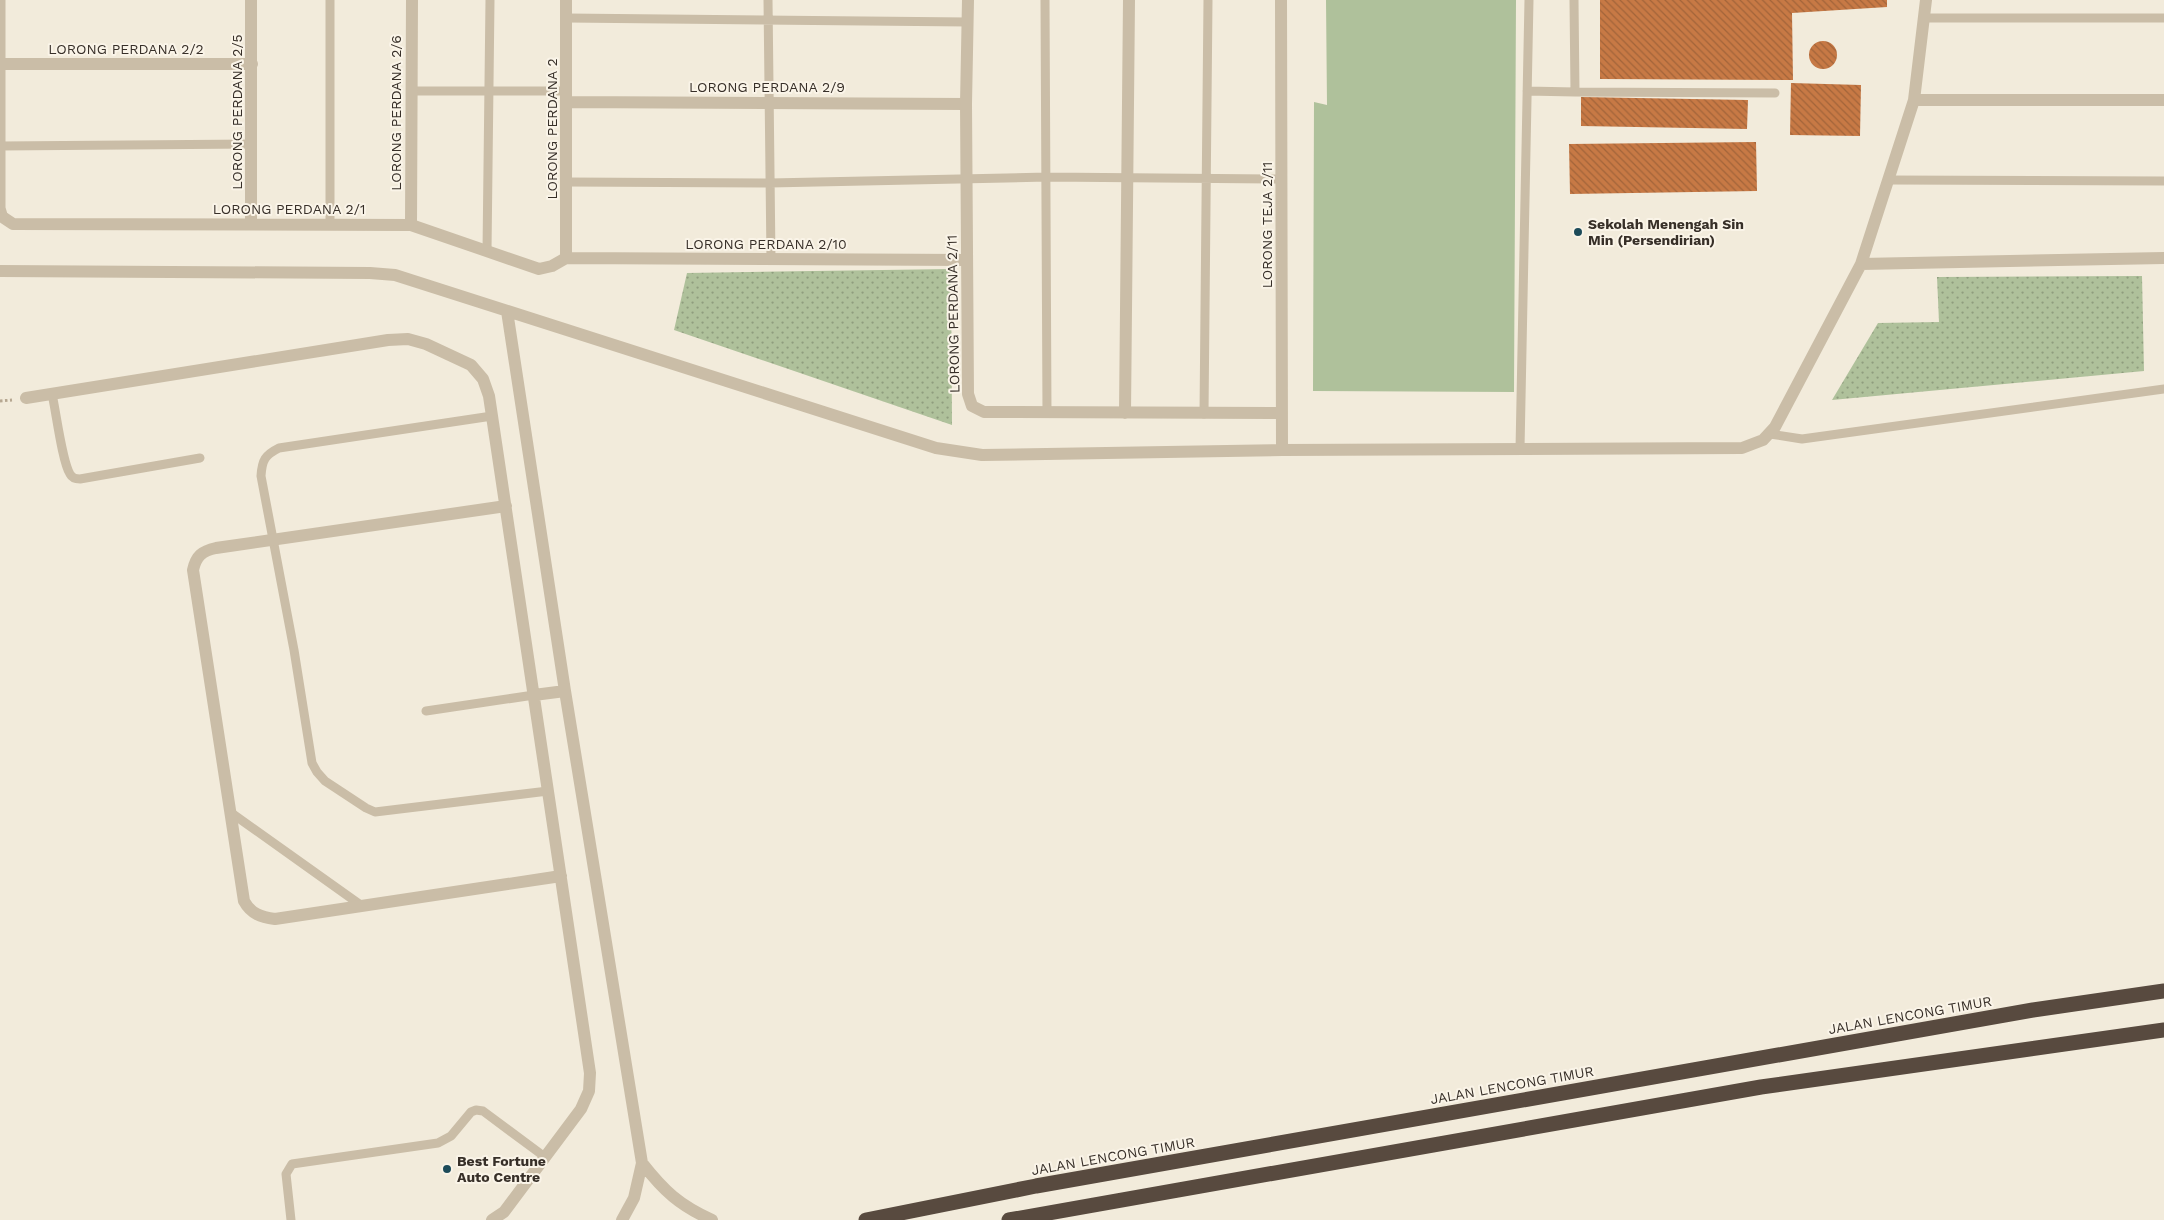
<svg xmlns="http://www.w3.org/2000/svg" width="2164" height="1220" font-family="'Work Sans',sans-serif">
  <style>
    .park { fill: url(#park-dots) }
    .garden { fill: #afc19b }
    .building { fill: url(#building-back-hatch) }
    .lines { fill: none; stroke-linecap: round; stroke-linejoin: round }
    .path { stroke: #b6a791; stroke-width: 3; stroke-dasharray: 2.5 2.5; stroke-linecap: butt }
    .lane { stroke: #cabda7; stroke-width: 9 }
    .street { stroke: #cabda7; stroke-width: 12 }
    .highway { stroke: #584a3f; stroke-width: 15 }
    .poi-dot { fill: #1d4b59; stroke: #faf4e8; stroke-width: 2 }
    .labels { text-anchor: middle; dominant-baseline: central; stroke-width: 4; stroke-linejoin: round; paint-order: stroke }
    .street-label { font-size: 14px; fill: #372f28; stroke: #faf4e8 }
    .poi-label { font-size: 14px; font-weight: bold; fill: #372f28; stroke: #faf4e8; text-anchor: start }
  </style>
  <defs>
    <pattern id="park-dots" width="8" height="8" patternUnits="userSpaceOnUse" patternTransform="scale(1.25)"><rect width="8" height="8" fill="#afc19b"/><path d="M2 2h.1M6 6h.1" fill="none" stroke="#8f9d7e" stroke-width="1.8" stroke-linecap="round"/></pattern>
    <pattern id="building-back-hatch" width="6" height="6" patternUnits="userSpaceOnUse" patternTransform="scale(1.25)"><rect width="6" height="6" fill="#c77945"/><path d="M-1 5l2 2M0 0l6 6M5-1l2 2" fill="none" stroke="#a2643a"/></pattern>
  </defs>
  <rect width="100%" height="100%" fill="#f2ebdb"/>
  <path class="park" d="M951,269L952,425L674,330L687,273Z
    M2142,276L2144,371L1832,400L1878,323L1939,322L1937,277Z"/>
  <path class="garden" d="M1326,0H1516L1514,392L1313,391L1314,102L1327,105Z"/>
  <path class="building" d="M1600,0H1887V7L1792,13L1793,80L1600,79Z
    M1809 55a14 14 0 1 1 28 0a14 14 0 1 1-28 0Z
    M1791,83L1861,85L1860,136L1790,135Z
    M1581,97L1748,100L1747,129L1581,126Z
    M1756,142L1757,191L1570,194L1569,144Z"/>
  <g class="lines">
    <path class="path" d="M0,401L12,400"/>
    <path class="lane" d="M1,0V208L4,218
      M330,0V224
      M768,0L771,259
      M1045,0L1047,413
      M567,18L968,22
      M1924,18H2164
      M411,91H567
      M1527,91L1575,92L1574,0
      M1575,92L1775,93
      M1,146L252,144
      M1888,180L2164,181
      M567,182L770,183L1047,177L1282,179
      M487,251L490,0
      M52,394C56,411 62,461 70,474C72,478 76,479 80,479L200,458
      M1204,414L1208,0
      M492,416L279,448C265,455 262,460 261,476L294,650L312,763L317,772L325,781L366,808L375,812L548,791
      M1770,434L1802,439L2164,389
      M1520,449L1529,0
      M426,711L534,695
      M230,812L362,906
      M291,1220L286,1174L292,1164L438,1143L451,1136L471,1112L476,1110L483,1111L545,1157"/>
    <path class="street" d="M251,0V224
      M968,0L966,104L968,394L972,406L984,412L1282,413
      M1281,0L1282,450
      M1,64H252
      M1914,100H2164
      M567,102L966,104
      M4,218L13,224L411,225L539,269L552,266L566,258L966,260
      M411,225L412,0
      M566,258V0
      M1861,264L2164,258
      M0,271L370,273L395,275L936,448L982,455L1282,450L1742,448L1763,440L1775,427L1861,264L1914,100L1926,0
      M507,311L565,691L642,1163L634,1198L622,1220
      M26,398L388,340L408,339L426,344L471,365L483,379L489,396L590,1073L589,1091L581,1109L504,1212L492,1220
      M1125,413L1129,0
      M506,506L216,548C202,551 196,556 193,570L244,901C251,914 261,917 275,919L561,876
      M534,695L565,691
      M642,1163C664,1191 679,1205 712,1220"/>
    <path class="highway" d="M866,1220L1036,1186L2033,1010L2164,991
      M1009,1220L1761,1087L2164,1030"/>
  </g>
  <g class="poi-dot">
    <circle cx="1578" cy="232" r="5"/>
    <circle cx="447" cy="1169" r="5"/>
  </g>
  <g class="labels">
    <g class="street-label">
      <text x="126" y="49">LORONG PERDANA 2/2</text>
      <text x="767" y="87">LORONG PERDANA 2/9</text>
      <text transform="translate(237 112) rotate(-90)">LORONG PERDANA 2/5</text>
      <text transform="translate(396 113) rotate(-90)">LORONG PERDANA 2/6</text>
      <text transform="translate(552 129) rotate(-90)">LORONG PERDANA 2</text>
      <text x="289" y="209">LORONG PERDANA 2/1</text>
      <text transform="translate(1267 225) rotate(-90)">LORONG TEJA 2/11</text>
      <text x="766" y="244">LORONG PERDANA 2/10</text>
      <text transform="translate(953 314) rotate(-91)">LORONG PERDANA 2/11</text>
      <text transform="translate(1910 1015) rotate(-10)">JALAN LENCONG TIMUR</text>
      <text transform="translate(1512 1085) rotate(-10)">JALAN LENCONG TIMUR</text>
      <text transform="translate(1113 1156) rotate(-10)">JALAN LENCONG TIMUR</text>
    </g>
    <g class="poi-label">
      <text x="1588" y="224">Sekolah Menengah Sin<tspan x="1588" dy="16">Min (Persendirian)</tspan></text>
      <text x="457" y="1161">Best Fortune<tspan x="457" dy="16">Auto Centre</tspan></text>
    </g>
  </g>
</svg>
